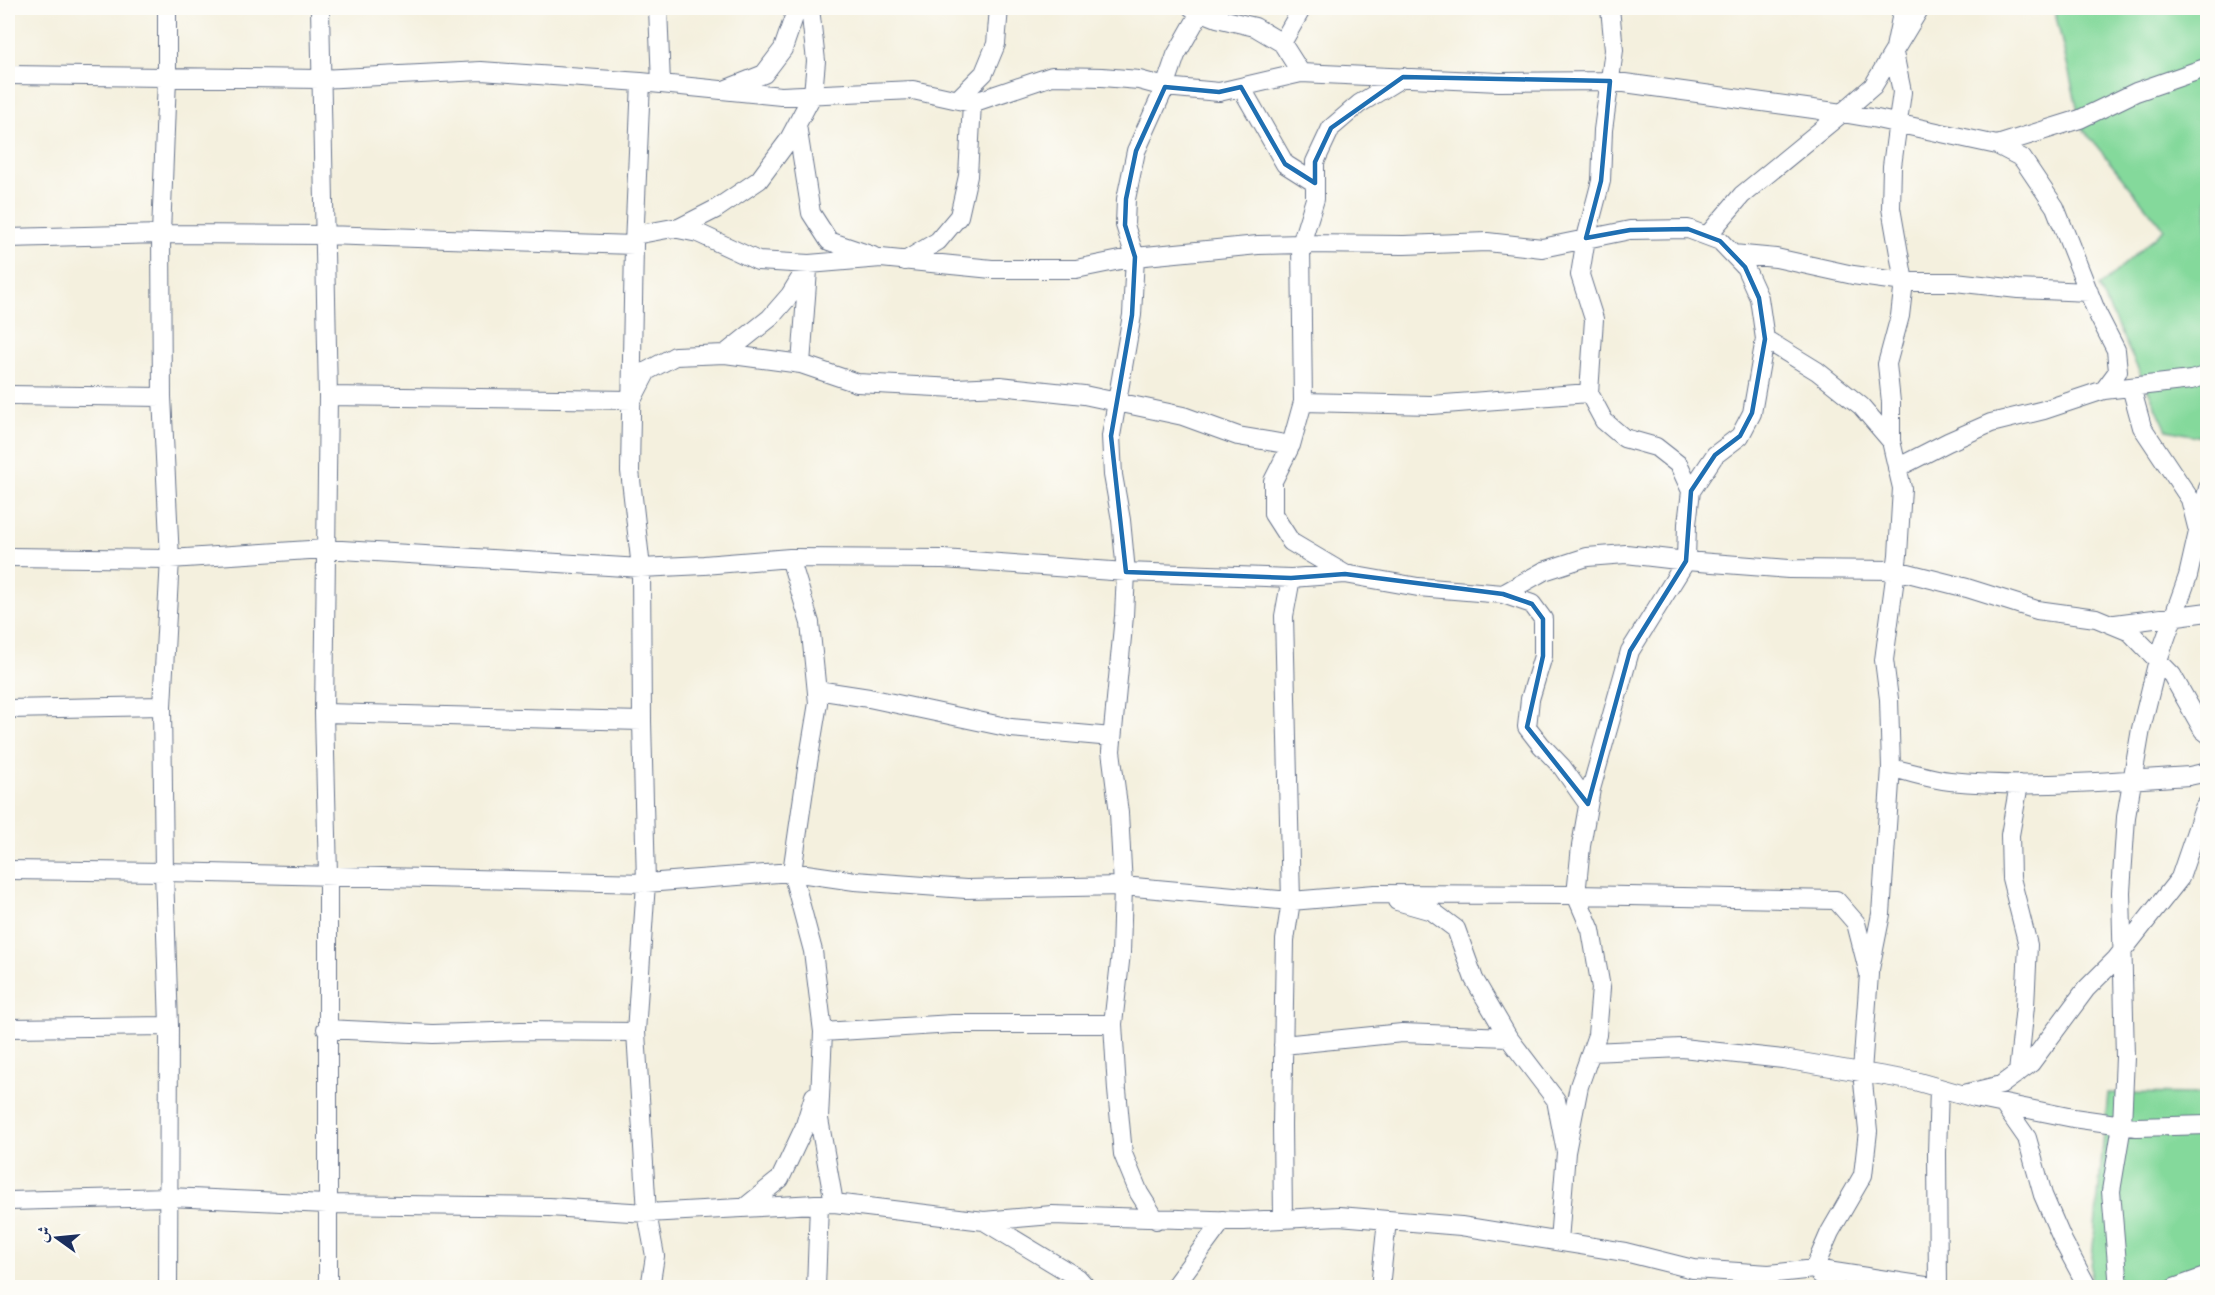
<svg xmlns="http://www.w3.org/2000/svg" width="2215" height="1295" font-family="Alegreya,Amiri,serif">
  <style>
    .green { fill: #84d99b; stroke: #50847c; stroke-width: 1.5 }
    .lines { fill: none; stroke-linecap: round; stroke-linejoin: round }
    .minor-casing { stroke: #67738b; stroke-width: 20 }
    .minor { stroke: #fff; stroke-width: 18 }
    .marked { fill: none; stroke: #1f6fb2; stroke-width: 4.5; stroke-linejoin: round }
  </style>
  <rect width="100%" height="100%" fill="#fdfcf7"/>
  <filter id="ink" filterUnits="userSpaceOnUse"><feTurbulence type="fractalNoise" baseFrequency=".0167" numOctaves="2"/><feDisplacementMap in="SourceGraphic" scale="12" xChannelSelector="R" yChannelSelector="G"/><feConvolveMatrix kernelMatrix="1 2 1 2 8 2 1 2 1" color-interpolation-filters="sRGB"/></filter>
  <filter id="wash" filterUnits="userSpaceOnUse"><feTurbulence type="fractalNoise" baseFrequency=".008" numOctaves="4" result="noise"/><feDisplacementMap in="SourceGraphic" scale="24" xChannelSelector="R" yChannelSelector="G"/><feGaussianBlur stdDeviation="1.35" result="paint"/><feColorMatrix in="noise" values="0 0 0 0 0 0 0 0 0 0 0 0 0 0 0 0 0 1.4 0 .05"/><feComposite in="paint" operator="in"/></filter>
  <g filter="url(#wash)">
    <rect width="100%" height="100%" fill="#f4f0de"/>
    <path class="green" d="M2054,8H2207V438L2167,430L2099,287L2164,229L2082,128Z
      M2108,1093L2207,1094V1287L2089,1288Z"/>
  </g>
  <g filter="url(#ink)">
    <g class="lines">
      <defs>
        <path id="minor" d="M167,8V78L161,234L162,397L170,559L162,706L164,872L169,1026L168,1288
          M320,8L328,396L324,713L328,875V1288
          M658,8L661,84
          M1192,8L1217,18L1255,27L1282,43L1301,73
          M1282,43L1302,8
          M8,75L320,79L481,71L641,82
          M1241,87L1285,164L1315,183
          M724,90L764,74L783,49L797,8
          M957,100L984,73L996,44L999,8
          M797,125L811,213L829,241L873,256
          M1997,145L2080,119L2136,92L2208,67
          M677,229L716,209L759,180L788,141L813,94L816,61L810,8
          M635,235L673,228L698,233L758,261L809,264L881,258L992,269H1076L1135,257L1258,245L1301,244L1404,245L1487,242L1542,248L1630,230L1688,229L1720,241L1745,267L1759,298L1765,339L1752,413L1740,436L1715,455L1691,491
          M1707,236L1742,195L1842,113L1877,119L1997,145L2022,158L2055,207L2097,313L2116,350L2118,371L2104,390
          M8,238L161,234L325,235L634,245
          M1733,254L1776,258L1853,275L1904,282H1955L2018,289L2089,292
          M905,261L938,241L959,216L968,176L972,103
          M1765,339L1817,371L1861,406L1891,441L1902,488L1898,555L1884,660L1889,699L1891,768L1881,914L1870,969
          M725,354L770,318L790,295L809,264
          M801,364L808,270
          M2131,387L2142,427L2190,499L2197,527
          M8,395L162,397
          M328,396L632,400L647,371L675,356L725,354L801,364L857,383L956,388L1000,386L1084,395L1183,416L1238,436L1291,445
          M1303,402L1432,405L1589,393
          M1891,441V402L1887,364L1900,316L1904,282L1891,208L1892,166L1902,92L1894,53L1903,8
          M1897,468L1948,442L1991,423L2044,410L2104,390L2191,380L2208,375
          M8,557L170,559L325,549L641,568L704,565L790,558L943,559L1126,572L1291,578L1345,574L1418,587L1503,594L1544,571L1587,557L1626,554L1686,561L1789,569L1896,570L1967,588L2037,610L2096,618L2130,632L2172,675L2203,730L2208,734
          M790,558L810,623L818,703L807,769L792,872L813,951L823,1032L819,1119L834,1203
          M1345,574L1291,542L1273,514V481L1291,445L1303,402L1301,244L1315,199V162L1331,128L1359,104L1403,77
          M1503,594L1532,604L1543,619V656L1530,699L1527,727L1541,745L1562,767L1588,804
          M2115,624L2208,612
          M817,690L869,698L1011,728L1112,737
          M8,709L162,706
          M324,713L642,721
          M1891,768C1911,772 1930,779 1950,781C2029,789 2109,781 2189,776L2208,772
          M8,870L164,872L646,883L792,872L855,881L966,889L1123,886L1291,901L1375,894L1576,895L1836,900L1856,923L1869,974L1862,1072L1868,1131L1863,1175L1830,1232L1814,1269L1939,1288
          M1397,901L1432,911L1456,929L1474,979L1508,1037L1556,1100L1566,1152L1559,1241
          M8,1028L169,1026
          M326,1029L433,1034L521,1031L636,1032
          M823,1032L953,1024H1113
          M1283,1045L1402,1033L1508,1037
          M1591,1052L1682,1048L1783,1059L1915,1081L1975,1098L2073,1118L2137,1127L2208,1125
          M2018,1073L2025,1006L2028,945L2011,878L2010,835L2019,784
          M1964,1094L2001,1085L2031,1063L2086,989L2116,959L2180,878L2204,808L2208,803
          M2004,1105L2027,1138L2043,1195L2063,1241L2088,1288
          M1566,1152L1579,1086L1597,1035L1601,988L1591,930L1576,895L1581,846L1591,789L1630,651L1686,561L1687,524L1691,491L1679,465L1656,447L1624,438L1604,421L1589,393L1594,319L1580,275L1586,238L1601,181L1603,130L1614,50L1610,8
          M8,1201L169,1197L327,1204L549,1207L647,1213L834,1203L984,1221L1052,1215L1244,1221L1339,1216L1461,1226L1625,1252L1693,1269L1769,1274L1814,1269L1836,1288
          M744,1208L780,1179L804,1128L814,1096
          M1283,1219L1282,1125L1285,940L1291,901L1284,616L1291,578
          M1156,1220L1139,1193L1123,1154L1117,1090L1113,1024L1121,953L1123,886L1119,813L1111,751L1124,616L1126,572L1121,520L1113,475L1111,436L1132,315L1135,257L1125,225L1126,199L1136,151L1165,87L1176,55L1201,11
          M984,1221L1078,1278L1087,1288
          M650,1288L655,1256L647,1213L636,1032L646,883L642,721L641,568L630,471L634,245L641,82L781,96L913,90L972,103L1052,76L1102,77L1139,80L1165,87L1219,92L1301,73L1499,82L1610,81L1842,113L1873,86L1920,8
          M816,1288L819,1204
          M1173,1288L1223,1220
          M1380,1288L1387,1220
          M1938,1288L1937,1153L1939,1088
          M2119,1288L2111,1191L2122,1125L2125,1057L2121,892L2126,817L2141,729L2158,660L2188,576L2208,488
          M2174,1288L2208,1276"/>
      </defs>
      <use href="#minor" class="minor-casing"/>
      <use href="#minor" class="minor"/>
    </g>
  </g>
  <path class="marked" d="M1403,77L1610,81L1601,181L1586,238L1630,230L1688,229L1720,241L1745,267L1759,298L1765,339L1752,413L1740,436L1715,455L1691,491L1686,561L1630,651L1588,804L1527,727L1543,656V619L1532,604L1503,594L1345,574L1291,578L1126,572L1111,436L1132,315L1135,257L1125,225L1126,199L1136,151L1165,87L1219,92L1241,87L1285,164L1315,183V162L1331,128Z"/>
  <rect width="2215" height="1295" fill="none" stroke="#fdfcf7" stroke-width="30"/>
  <g transform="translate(57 1238) rotate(285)" stroke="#fdfcf7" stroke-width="4.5" paint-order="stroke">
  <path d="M0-4.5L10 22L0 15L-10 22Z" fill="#1b2f5e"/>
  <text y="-9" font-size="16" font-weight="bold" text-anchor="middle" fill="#1b2f5e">ش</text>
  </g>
</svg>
